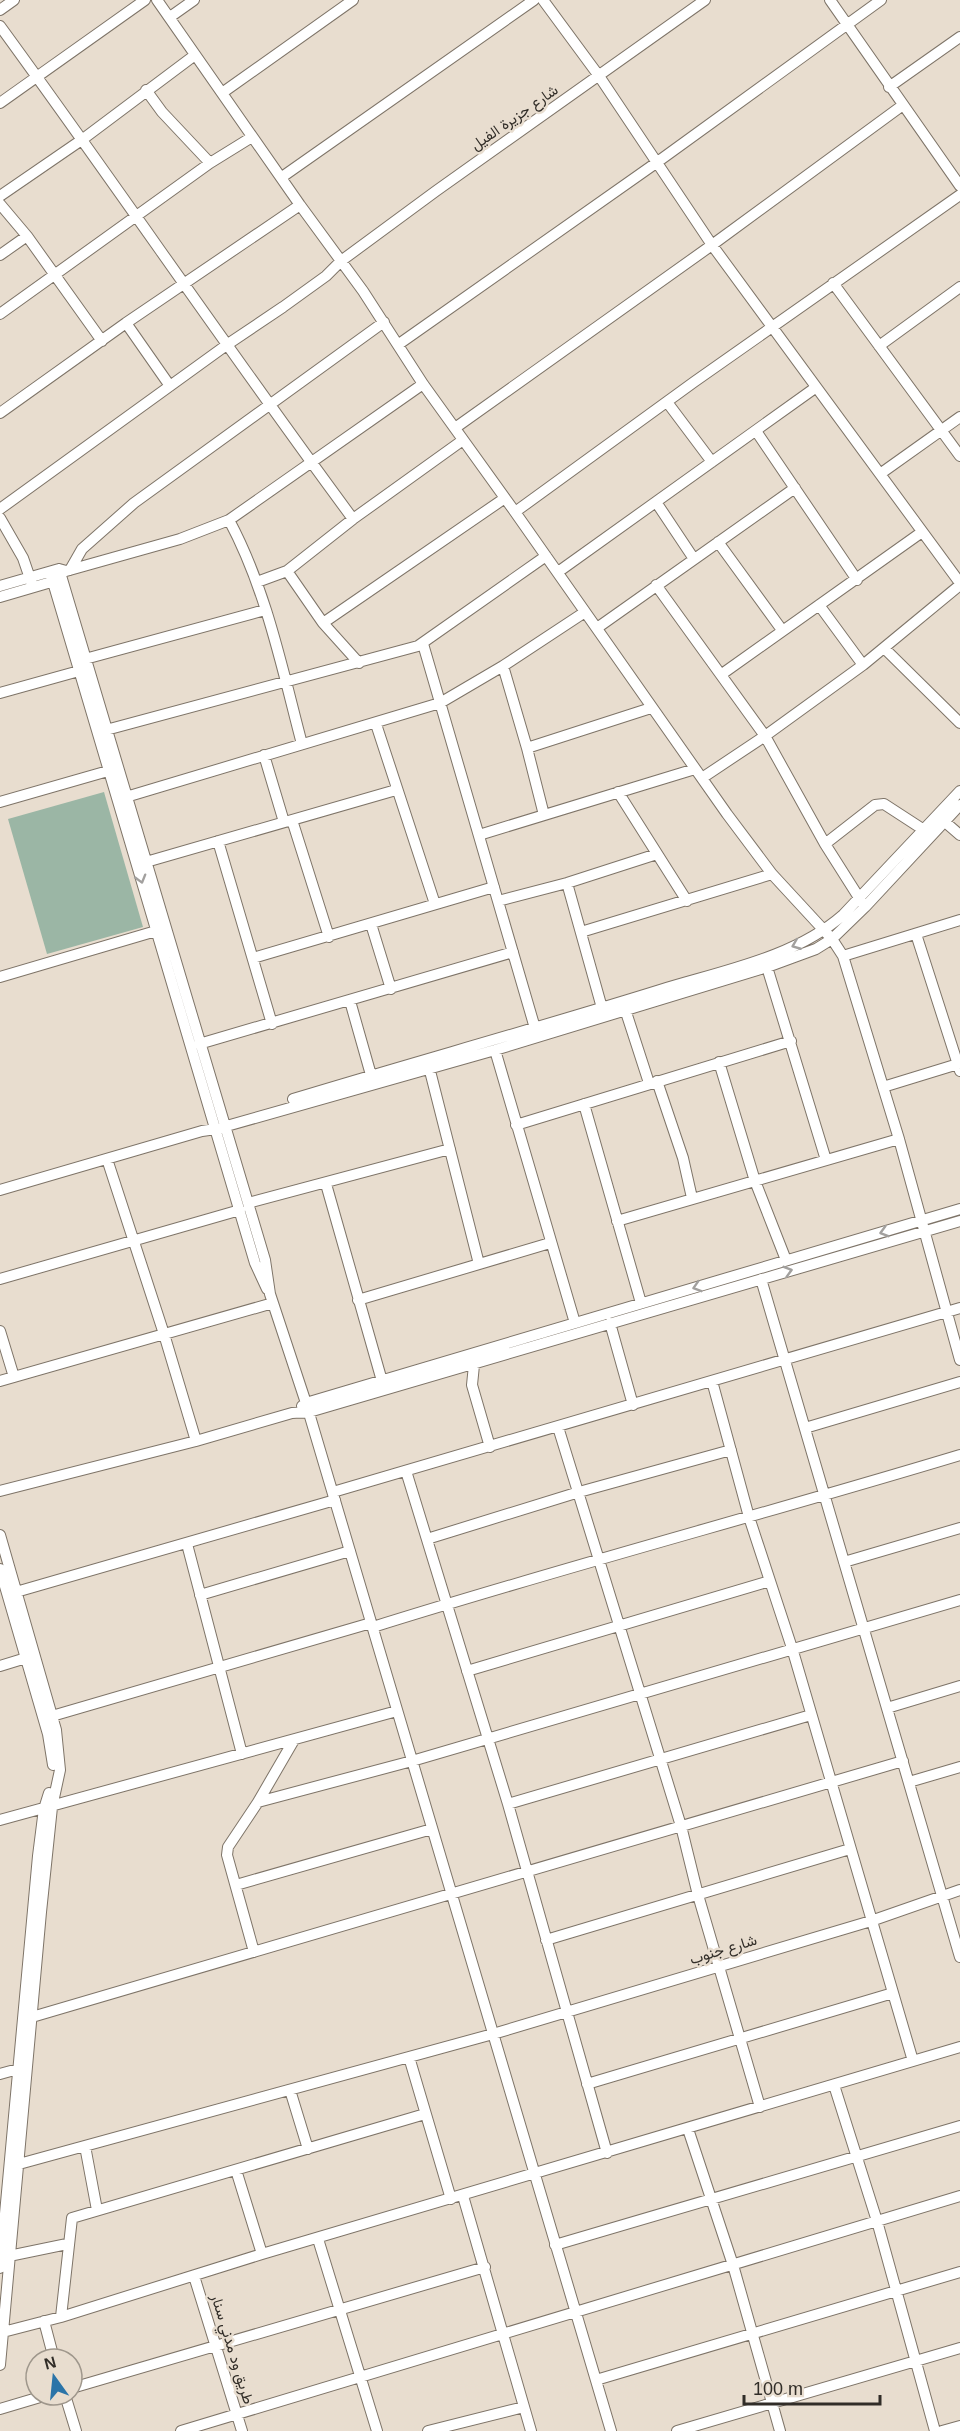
<svg xmlns="http://www.w3.org/2000/svg" width="960" height="2431" font-family="Arial,Vazirmatn,sans-serif">
  <style>
    .green { fill: #9bb6a5 }
    .lines { fill: none; stroke-linecap: round; stroke-linejoin: round }
    .minor-casing { stroke: #7e7468; stroke-width: 12 }
    .minor { stroke: #fff; stroke-width: 10 }
    .oneway { stroke: #a2a09e }
    .labels { text-anchor: middle; dominant-baseline: central; stroke-width: 5; stroke-linejoin: round; paint-order: stroke }
    .street-label { font-size: 15px; fill: #312d28; stroke: #e8ddcf }
  </style>
  <rect width="100%" height="100%" fill="#e8ddcf"/>
  <path class="green" d="M104,792L143,927L47,954L8,819Z"/>
  <g class="lines">
    <defs>
      <path id="minor" d="M157,0L300,205L363,291L423,384L515,512L727,814L772,874L832,939L843,956L899,1139L960,1360
        M543,0L599,76L712,245L960,583
        M830,0L960,186
        M0,10L14,0
        M170,17L194,0
        M0,26C119,189 233,357 353,519
        M889,87L960,37
        M146,90L162,112L210,163
        M222,93L353,0
        M0,103L145,0
        M282,177L534,0
        M0,196L83,139L195,55
        M0,204L27,236L102,341
        M0,255L27,236
        M833,283L960,456
        M0,314L210,163L252,137
        M126,323L170,386
        M399,344L656,163L881,0
        M879,346L960,287
        M667,402L712,462
        M0,413L126,323L300,205
        M455,428L712,245L903,105
        M756,431L857,580
        M880,474L960,417
        M656,502L694,559
        M0,509L228,344L283,307L326,276L341,261L436,191L705,0
        M515,512L694,382L960,195
        M0,518L23,558L33,587
        M229,520C266,589 282,668 302,744
        M718,542L782,630
        M59,569L265,1260L270,1294L306,1403L611,2431
        M70,570L82,549L134,503L384,322
        M287,571L323,623L359,663
        M50,572L255,1263L267,1289
        M558,572L815,388
        M257,582L287,571L353,519L463,440
        M656,585L765,736L825,844L863,904
        M0,586L59,569L66,571L180,539L229,520L423,384
        M0,597L58,580
        M819,605L863,665
        M323,623L505,498
        M597,628L795,488
        M423,644L537,1035
        M884,648L960,723
        M85,659L265,610
        M503,666L527,748L544,815
        M722,674L922,532
        M0,693L79,671
        M376,724L435,904
        M106,730L418,646L546,556
        M527,748L651,708
        M264,755L284,822
        M702,778L765,736L863,665L960,585
        M618,792L687,901
        M126,797L440,703L503,666L585,612
        M0,802L108,771
        M292,820L329,937
        M945,822L960,835
        M479,835L695,769
        M218,841L272,1024
        M825,844L875,805L884,804L924,830
        M146,862L396,790
        M567,883L602,1008
        M498,901L567,883L657,854
        M371,924L391,989
        M581,932L772,874
        M916,934L960,1071
        M843,956L960,920
        M253,958L494,887
        M767,967L826,1160
        M0,977L156,931
        M350,1001L371,1075
        M625,1009L649,1083
        M199,1044L513,952
        M495,1050L575,1323
        M719,1062L755,1181L786,1260
        M429,1067L479,1264
        M657,1081L683,1158L692,1198
        M883,1087L958,1064
        M293,1099C415,1062 538,1028 660,990C721,971 794,958 843,915L960,791
        M584,1104L641,1303
        M516,1125L791,1041
        M107,1159L164,1334L196,1441
        M326,1184L382,1381
        M0,1190L202,1131L216,1129L495,1050L767,967L816,949L832,939L865,907L960,805
        M248,1203L450,1149
        M617,1221L899,1139
        M0,1279L240,1210
        M761,1279L960,1957
        M358,1300L550,1243
        M610,1323L633,1405
        M0,1331L14,1377
        M474,1365L472,1385L490,1447
        M0,1381L273,1303
        M712,1381L749,1517L792,1648L913,2061
        M302,1406L306,1403L960,1209
        M558,1427L681,1826L698,1895L760,2107
        M805,1428L960,1382
        M406,1471L508,1804L607,2153
        M0,1491L196,1441L292,1413L309,1412L960,1221
        M333,1492L960,1308
        M0,1535L56,1730L60,1770L52,1807L41,1912L0,2365
        M427,1539L579,1492L731,1450
        M187,1544L242,1754
        M844,1562L960,1528
        M0,1569L48,1734L53,1765
        M16,1592L335,1500
        M200,1595L350,1551
        M373,1627C567,1566 765,1514 960,1455
        M0,1666L26,1658
        M467,1671L770,1581
        M887,1708L960,1686
        M52,1716L371,1623
        M909,1782L960,1767
        M258,1802L412,1761L960,1600
        M508,1804L811,1715
        M0,1820L397,1711
        M236,1885L432,1829
        M546,1940L850,1849
        M254,1952L227,1855L228,1847L258,1802L294,1740
        M23,2018L32,2017L903,1761
        M409,2057L451,2199
        M0,2074L18,2069
        M587,2084L893,1993
        M834,2085L877,2221L935,2431
        M290,2090L308,2149
        M688,2129L733,2265L780,2431
        M85,2146L97,2210
        M10,2164H19L493,2034L871,1921L960,1890
        M236,2170L262,2254
        M463,2196L531,2431
        M318,2239L377,2431
        M555,2245L960,2126
        M9,2256L67,2244
        M0,2268L38,1856L44,1809L49,1793
        M194,2276L242,2431
        M61,2317L72,2218L425,2114
        M44,2321L54,2359
        M3,2332L61,2317L262,2254L960,2047
        M596,2380L960,2272
        M72,2388L485,2267
        M65,2395L76,2431
        M0,2409L47,2395
        M181,2431L960,2196
        M428,2431L524,2407
        M677,2431L960,2348
        M942,2431L960,2426"/>
    </defs>
    <use href="#minor" class="minor-casing"/>
    <use href="#minor" class="minor"/>
  </g>
  <defs><path id="oneway-chevron" d="M-2-3.5L2.5 0L-2 3.5" fill="none" stroke-width="1.6" stroke-linecap="round" stroke-linejoin="round" transform="scale(1.5)"/></defs>
  <g class="oneway">
    <use href="#oneway-chevron" transform="translate(141 879) rotate(74)"/>
    <use href="#oneway-chevron" transform="translate(796 945) rotate(158)"/>
    <use href="#oneway-chevron" transform="translate(884 1232) rotate(164)"/>
    <use href="#oneway-chevron" transform="translate(788 1271) rotate(-16)"/>
    <use href="#oneway-chevron" transform="translate(697 1287) rotate(163)"/>
  </g>
  <g class="labels">
    <g class="street-label">
      <text transform="translate(514 117) rotate(-35)">شارع جزيرة الفيل</text>
      <text transform="translate(723 1949) rotate(-17)">شارع جنوب</text>
      <text transform="translate(233 2349) rotate(73)">طريق ود مدني سنار</text>
    </g>
  </g>
  <g transform="translate(54 2377) rotate(345)"><circle r="28" fill="#e8ddcf" stroke="#9f978c" stroke-width="1.5"/>
  <path d="M0-4.5L10 22L0 15L-10 22Z" fill="#2b74a8"/>
  <text y="-9" font-size="16" font-weight="bold" text-anchor="middle" fill="#312d28">N</text>
  </g>
  <path d="M744 2395v9h136v-9" fill="none" stroke="#312d28" stroke-width="3"/>
  <text x="753" y="2395" font-size="18" fill="#312d28" stroke="#e8ddcf" stroke-width="4.5" paint-order="stroke">100 m</text>
</svg>
